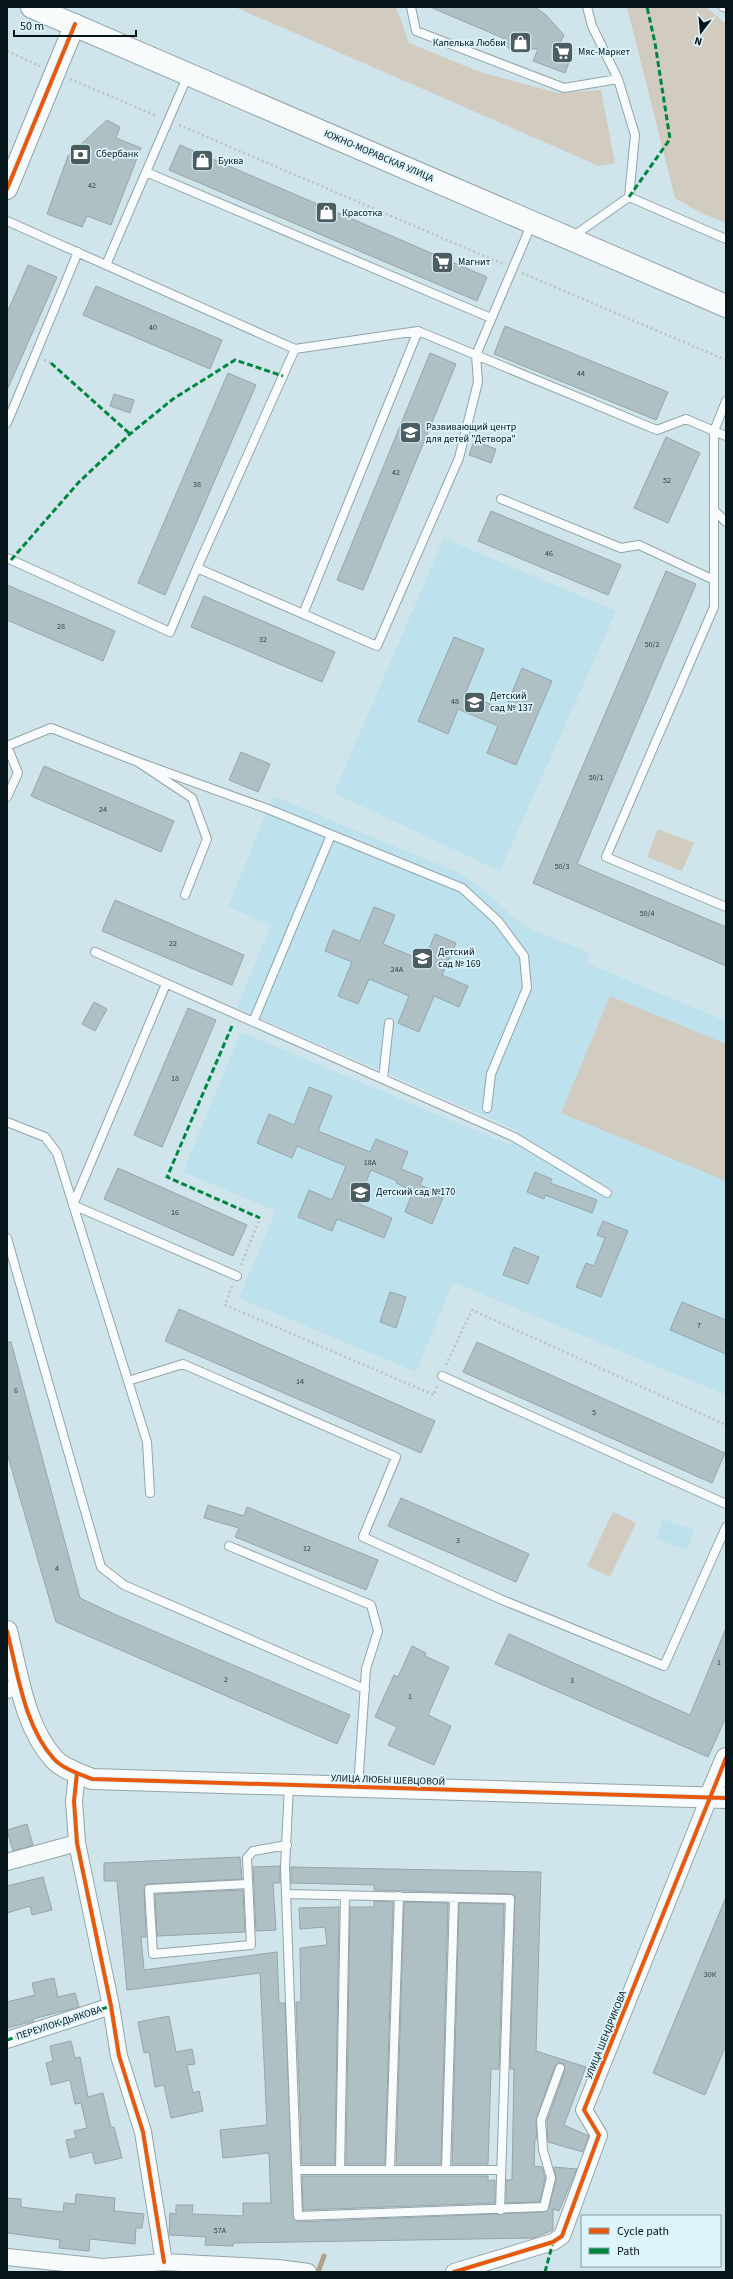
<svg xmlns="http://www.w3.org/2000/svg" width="733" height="2279" font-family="'Source Sans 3',sans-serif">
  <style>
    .built { fill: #bde1ed }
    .green { fill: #d1cbc0 }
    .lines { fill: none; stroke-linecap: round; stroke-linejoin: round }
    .stream { stroke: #b39f89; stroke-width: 5 }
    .building { fill: #afc0c5; stroke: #95a5ab }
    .service-casing { stroke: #93a4a9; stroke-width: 10 }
    .minor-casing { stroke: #93a4a9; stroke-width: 18 }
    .tertiary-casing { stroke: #93a4a9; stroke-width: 22 }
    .secondary-casing { stroke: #93a4a9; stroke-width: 24 }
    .path { stroke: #bbc3c5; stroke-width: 2.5; stroke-dasharray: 2 3; stroke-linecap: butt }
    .service { stroke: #f8fbfc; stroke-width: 8 }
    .minor { stroke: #f8fbfc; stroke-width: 16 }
    .tertiary { stroke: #f8fbfc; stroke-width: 20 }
    .secondary { stroke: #f8fbfc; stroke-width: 22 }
    .quiet { stroke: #00873e; stroke-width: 3; stroke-dasharray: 6 3; stroke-linecap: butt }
    .cycleway-casing { stroke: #ddf4fc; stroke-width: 6 }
    .cycleway { stroke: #e8590c; stroke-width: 4 }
    .labels { text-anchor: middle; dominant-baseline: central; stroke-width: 3.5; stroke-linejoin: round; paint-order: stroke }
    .number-label { font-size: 8px; fill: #304044 }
    .poi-label { font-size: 10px; fill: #061519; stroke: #ddf4fc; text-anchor: start }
    .street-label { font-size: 10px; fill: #061519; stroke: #ddf4fc }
  </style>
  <rect width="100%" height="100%" fill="#cfe4eb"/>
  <path class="built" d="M444,538L616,611L500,871L334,793Z
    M273,796L464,875L494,899L522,925L590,953L586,963L726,1021V1395L453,1282L416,1372L239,1298L276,1211L183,1172L241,1032L510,1145L517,1130L237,1008L271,925L228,907Z
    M663,1519L694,1530L687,1550L656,1539Z"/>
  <path class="green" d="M235,7H396L409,43L480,72L558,93L601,90L615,163L599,166Z
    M627,7H706L726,24V223L699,212L675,198Z
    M658,829L694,843L682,871L647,857Z
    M610,996L726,1044V1181L561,1113Z
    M613,1512L636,1523L610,1577L587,1566Z"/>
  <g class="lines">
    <path class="stream" d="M318,2272L324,2256"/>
  </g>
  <path class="building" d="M430,7H535L546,15L564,35L561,41L569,62L565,73L533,61L538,49H510L505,45L503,38Z
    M107,120L120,127L116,138L141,148L111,225L87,216L82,227L47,214L68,156Z
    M180,145L487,277L477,301L169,170Z
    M28,265L57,277L7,390V313Z
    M96,286L222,340L210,369L83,315Z
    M505,326L668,392L656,420L494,354Z
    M430,353L456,364L363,590L337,580Z
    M228,373L256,385L165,595L138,583Z
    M114,394L134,400L130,413L110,406Z
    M666,437L700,453L668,523L634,508Z
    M474,441L496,449L491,463L469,455Z
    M491,511L621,565L608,595L478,541Z
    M666,571L696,584L577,864L726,927V966L533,883Z
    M7,585L115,631L103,661L7,620Z
    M204,596L335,652L322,682L191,627Z
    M454,637L484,649L465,694L505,710L522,668L552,681L516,765L487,753L498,726L458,709L448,734L418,721Z
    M241,752L270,764L258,792L229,780Z
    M44,766L174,821L161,852L31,796Z
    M115,900L244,955L232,985L102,931Z
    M374,907L395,915L383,944L424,961L435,934L456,943L442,975L468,986L459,1007L434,996L419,1032L398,1023L409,996L369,979L358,1004L338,996L352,962L325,951L333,930L360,941Z
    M94,1002L107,1009L95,1031L82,1024Z
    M188,1008L216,1020L162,1147L134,1135Z
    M309,1087L332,1096L318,1131L370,1152L376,1139L408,1152L401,1169L423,1178L420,1185L444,1195L432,1224L405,1212L413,1191L396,1183L397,1181L371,1170L357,1203L392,1218L384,1238L337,1219L332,1231L298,1217L309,1190L332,1200L346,1166L297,1146L292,1158L257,1143L269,1114L294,1125Z
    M118,1168L247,1225L233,1256L104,1199Z
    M535,1172L552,1179L550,1183L597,1200L592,1213L545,1195L544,1199L527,1192Z
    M603,1221L628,1231L601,1297L576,1287L586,1263L594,1266L605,1238L597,1235Z
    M514,1247L539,1257L528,1284L503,1275Z
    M390,1292L406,1297L396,1328L380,1322Z
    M682,1302L726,1320V1354L670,1330Z
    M179,1309L435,1421L421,1453L165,1341Z
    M7,1342H11L80,1598L114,1614L350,1715L337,1744L56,1622L7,1453Z
    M477,1342L725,1453L712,1483L463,1372Z
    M401,1498L529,1554L516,1582L388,1526Z
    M208,1505L244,1516L247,1507L378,1560L366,1590L235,1537L239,1528L204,1518Z
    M726,1628V1717L708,1757L495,1664L509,1634L690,1715Z
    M412,1646L426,1653L425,1656L449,1667L428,1715L451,1726L434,1765L388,1745L397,1727L375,1717L394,1675L398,1677Z
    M27,1824L33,1845L13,1851L7,1830Z
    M240,1857L242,1879L149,1884L144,1886L146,1937H141L144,1970L277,1952L279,2003H285L294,2219L298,2222L544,2212L549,2208L556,2179L554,2167L577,2169L559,2211L553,2209V2230L534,2238L233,2243V2246L205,2245L206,2237L169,2235L170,2213L176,2214V2205H193L192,2214L243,2216V2203H271L269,2153L223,2158L220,2130L267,2125L260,1973L127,1990L117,1881H104V1863Z
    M280,1866V1883H273L276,1930L256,1931L253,1867Z
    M291,1867L541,1872L536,2051L586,2067L564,2125L589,2136L583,2152L548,2142L547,2121L565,2070L564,2064L559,2063L555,2066L536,2120L537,2139L535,2138L534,2166L542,2167L545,2178L540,2202L506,2203V2180H512L514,2069H510L515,1896L510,1894L374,1890V1885L291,1883Z
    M43,1877L52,1910L32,1915L30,1906L7,1913V1886Z
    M243,1890L245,1932L157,1936L155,1894Z
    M726,1897V2045L705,2095L653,2073Z
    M374,1901L393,1902L385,2164H346L350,1907H374Z
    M404,1902L448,1903L441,2164H396Z
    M459,1903L504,1904L499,2069H491L488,2164H452Z
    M339,1907L335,2164H302L296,2002H301L300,1948L327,1945L325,1927L300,1929L299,1908Z
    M54,1978L58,1997L75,1993L79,2007L33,2019L34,2021L7,2028V2002L35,1995L32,1983Z
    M169,2016L176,2052L192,2049L195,2064L187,2065L193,2093L199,2091L203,2111L171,2118L164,2085L155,2087L149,2052L144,2053L138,2022Z
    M71,2041L75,2058L80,2057L88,2097L103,2093L111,2128L114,2127L122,2158L95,2164L92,2152L70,2158L66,2140L76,2138L74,2131L87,2128L81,2103L75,2104L70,2080L51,2085L46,2063L53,2061L50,2046Z
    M302,2176H488V2181L495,2180V2203L303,2210Z
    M76,2194L115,2198L114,2211L144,2214L142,2228H136L135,2244L90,2239L89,2251L59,2248L60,2240L7,2233V2198L21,2199V2207L63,2212L64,2203L75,2204Z"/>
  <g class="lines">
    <defs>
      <path id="service" d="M411,7L416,31L564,88L618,79L635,135L629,197
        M587,7L592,26L618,79
        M723,7L726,8
        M146,172L188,75
        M7,221L295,349L418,331L476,355L532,223
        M572,237L629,197L726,239
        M106,265L146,172L491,318
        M295,349L197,568L377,646L459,458L478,382L476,355L657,430L686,419L714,431V607L606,857L726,907
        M726,401L714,431L726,436
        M7,423L78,252
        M501,499L621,548L639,545L714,580
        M714,510L726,522
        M7,558L170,632L197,568
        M303,614L418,331
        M7,746L51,728L138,762L192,798L207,839L185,895
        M138,762L268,809L462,888L498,921L524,956L527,988L491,1074L487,1108
        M7,797L18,773L7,746
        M95,952L514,1137L607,1193
        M166,984L73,1205L237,1276
        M253,1022L331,835
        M383,1079L389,1023
        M7,1122L45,1137L57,1153L147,1442L150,1493
        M7,1238L101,1567L124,1585L365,1689
        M442,1376L726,1504
        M128,1381L183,1364L396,1457L363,1537L500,1599L664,1666L726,1527
        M229,1546L371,1605L378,1631L366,1669L358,1787
        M289,1785L285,1867L298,2216L544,2207L551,2178L543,2150L541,2120L560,2068
        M248,1884L149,1889L153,1954L251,1945L247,1858L253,1851L287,1845
        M286,1894L510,1899L500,2210
        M297,2170H501
        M340,2170L345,1895
        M390,2170L399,1896
        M446,2170L454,1898"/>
      <path id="minor" d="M7,1690L21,1687
        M77,1773L74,1801L77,1843L111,2006L119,2056L143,2132L164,2262
        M7,1862L77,1843
        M7,2040L111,2006
        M7,2257L103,2267L164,2262L278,2268L308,2272
        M454,2272L553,2242L562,2236L599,2135L584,2110L709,1798"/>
      <path id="tertiary" d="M7,189L75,24
        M7,1631C18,1673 24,1726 54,1759C63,1769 80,1774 92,1779L726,1798
        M709,1798L726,1758"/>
      <path id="secondary" d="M32,7L726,306"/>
    </defs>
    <use href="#service" class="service-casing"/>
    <use href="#minor" class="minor-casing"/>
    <use href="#tertiary" class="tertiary-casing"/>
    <use href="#secondary" class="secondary-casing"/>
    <path class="path" d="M7,51L40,66
      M70,79L157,116
      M179,125L503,264
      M522,273L726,360
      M44,360L51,363
      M241,1265L260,1218
      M232,1286L225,1305L434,1395L437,1386
      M446,1365L472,1310L726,1425"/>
    <use href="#service" class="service"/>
    <use href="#minor" class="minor"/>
    <use href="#tertiary" class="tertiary"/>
    <use href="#secondary" class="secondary"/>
    <path class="quiet" d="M629,197L670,139L655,43L647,7
      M51,363L130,434
      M11,560L79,482L130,434L173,399L235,360L283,376
      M232,1026L167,1177L260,1218
      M7,2040L111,2006
      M545,2272L553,2242"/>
    <defs>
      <path id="cycleway" d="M7,189L75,24
        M7,1631C18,1673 24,1726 54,1759C63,1769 80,1774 92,1779L726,1798
        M77,1773L74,1801L77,1843L111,2006L119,2056L143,2132L164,2262
        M454,2272L553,2242L562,2236L599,2135L584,2110L726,1758"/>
    </defs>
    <use href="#cycleway" class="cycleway-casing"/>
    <use href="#cycleway" class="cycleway"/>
  </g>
  <defs>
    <symbol id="shop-square" viewBox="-11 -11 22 22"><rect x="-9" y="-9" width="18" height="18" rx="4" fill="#4c5d62" stroke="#ddf4fc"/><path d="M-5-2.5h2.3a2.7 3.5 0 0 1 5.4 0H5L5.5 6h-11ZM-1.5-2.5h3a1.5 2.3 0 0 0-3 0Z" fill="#fff"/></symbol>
    <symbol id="supermarket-square" viewBox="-11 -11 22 22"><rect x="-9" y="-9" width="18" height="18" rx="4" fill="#4c5d62" stroke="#ddf4fc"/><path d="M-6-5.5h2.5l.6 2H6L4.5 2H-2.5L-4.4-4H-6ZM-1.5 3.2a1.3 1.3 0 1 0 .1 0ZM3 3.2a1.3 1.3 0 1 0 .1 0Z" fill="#fff"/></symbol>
    <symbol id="bank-square" viewBox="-11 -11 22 22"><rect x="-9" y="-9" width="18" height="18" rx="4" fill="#4c5d62" stroke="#ddf4fc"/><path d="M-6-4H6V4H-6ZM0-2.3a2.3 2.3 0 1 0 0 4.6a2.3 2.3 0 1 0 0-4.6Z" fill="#fff"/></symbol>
    <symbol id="school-square" viewBox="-11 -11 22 22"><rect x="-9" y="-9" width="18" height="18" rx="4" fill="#4c5d62" stroke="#ddf4fc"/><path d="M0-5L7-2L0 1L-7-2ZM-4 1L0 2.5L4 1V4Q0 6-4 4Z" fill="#fff"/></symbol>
  </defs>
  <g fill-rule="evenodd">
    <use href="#shop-square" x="508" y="30" width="25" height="25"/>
    <use href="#supermarket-square" x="550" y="40" width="25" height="25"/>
    <use href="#bank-square" x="68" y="142" width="25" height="25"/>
    <use href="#shop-square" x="190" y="148" width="25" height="25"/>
    <use href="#shop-square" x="314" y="200" width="25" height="25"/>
    <use href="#supermarket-square" x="430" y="250" width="25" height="25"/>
    <use href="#school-square" x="398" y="420" width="25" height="25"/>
    <use href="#school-square" x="462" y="690" width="25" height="25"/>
    <use href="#school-square" x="410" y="946" width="25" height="25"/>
    <use href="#school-square" x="348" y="1180" width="25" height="25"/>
  </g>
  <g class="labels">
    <g class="number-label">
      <text x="92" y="185">42</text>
      <text x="153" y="327">40</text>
      <text x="581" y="373">44</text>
      <text x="396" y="472">42</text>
      <text x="667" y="480">52</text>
      <text x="197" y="484">38</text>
      <text x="549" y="553">46</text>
      <text x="61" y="626">28</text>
      <text x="263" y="639">32</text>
      <text x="652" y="644">50/2</text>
      <text x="455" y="701">48</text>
      <text x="596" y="777">50/1</text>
      <text x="103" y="809">24</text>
      <text x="562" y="866">50/3</text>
      <text x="647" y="913">50/4</text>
      <text x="173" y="943">22</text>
      <text x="397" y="969">24А</text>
      <text x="175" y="1078">18</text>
      <text x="370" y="1162">18А</text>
      <text x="175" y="1212">16</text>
      <text x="699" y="1325">7</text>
      <text x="300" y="1381">14</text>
      <text x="16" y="1390">6</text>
      <text x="594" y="1412">5</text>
      <text x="458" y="1540">3</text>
      <text x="307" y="1548">12</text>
      <text x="57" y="1568">4</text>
      <text x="719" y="1662">1</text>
      <text x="226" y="1679">2</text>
      <text x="572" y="1680">3</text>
      <text x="410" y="1696">1</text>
      <text x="710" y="1974">30К</text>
      <text x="220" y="2230">57А</text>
    </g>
    <g class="poi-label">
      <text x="506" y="43" text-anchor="end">Капелька Любви</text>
      <text x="578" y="52">Мяс-Маркет</text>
      <text x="96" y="154">Сбербанк</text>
      <text x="218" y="161">Буква</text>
      <text x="342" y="213">Красотка</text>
      <text x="458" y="262">Магнит</text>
      <text x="426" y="427">Развивающий центр<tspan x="426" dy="12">для детей "Детвора"</tspan></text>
      <text x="490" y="696">Детский<tspan x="490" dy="12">сад № 137</tspan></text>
      <text x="438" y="952">Детский<tspan x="438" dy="12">сад № 169</tspan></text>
      <text x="376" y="1192">Детский сад №170</text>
    </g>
    <g class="street-label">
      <text transform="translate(379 156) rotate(23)">ЮЖНО-МОРАВСКАЯ УЛИЦА</text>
      <text transform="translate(388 1780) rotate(2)">УЛИЦА ЛЮБЫ ШЕВЦОВОЙ</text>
      <text transform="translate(59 2023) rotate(-18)">ПЕРЕУЛОК ДЬЯКОВА</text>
      <text transform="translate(606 2035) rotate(-68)">УЛИЦА ШЕНДРИКОВА</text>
    </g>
  </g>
  <rect width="733" height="2279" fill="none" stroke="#061519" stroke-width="16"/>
  <rect x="581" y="2215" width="140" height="52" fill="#ddf4fc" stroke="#879ba1"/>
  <rect x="589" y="2228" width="20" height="6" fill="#e8590c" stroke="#879ba1"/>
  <text x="617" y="2235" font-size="12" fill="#061519">Cycle path</text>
  <rect x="589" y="2248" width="20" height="6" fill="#00873e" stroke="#879ba1"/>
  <text x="617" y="2255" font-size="12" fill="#061519">Path</text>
  <g transform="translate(701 32) rotate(196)" stroke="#ddf4fc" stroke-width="3" paint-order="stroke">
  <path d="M0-3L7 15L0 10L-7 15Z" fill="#061519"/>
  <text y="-6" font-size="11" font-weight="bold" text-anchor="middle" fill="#061519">N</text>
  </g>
  <path d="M14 30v6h122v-6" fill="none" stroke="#061519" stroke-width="2"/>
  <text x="20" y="30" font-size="12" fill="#061519" stroke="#ddf4fc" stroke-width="3" paint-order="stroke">50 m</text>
</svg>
